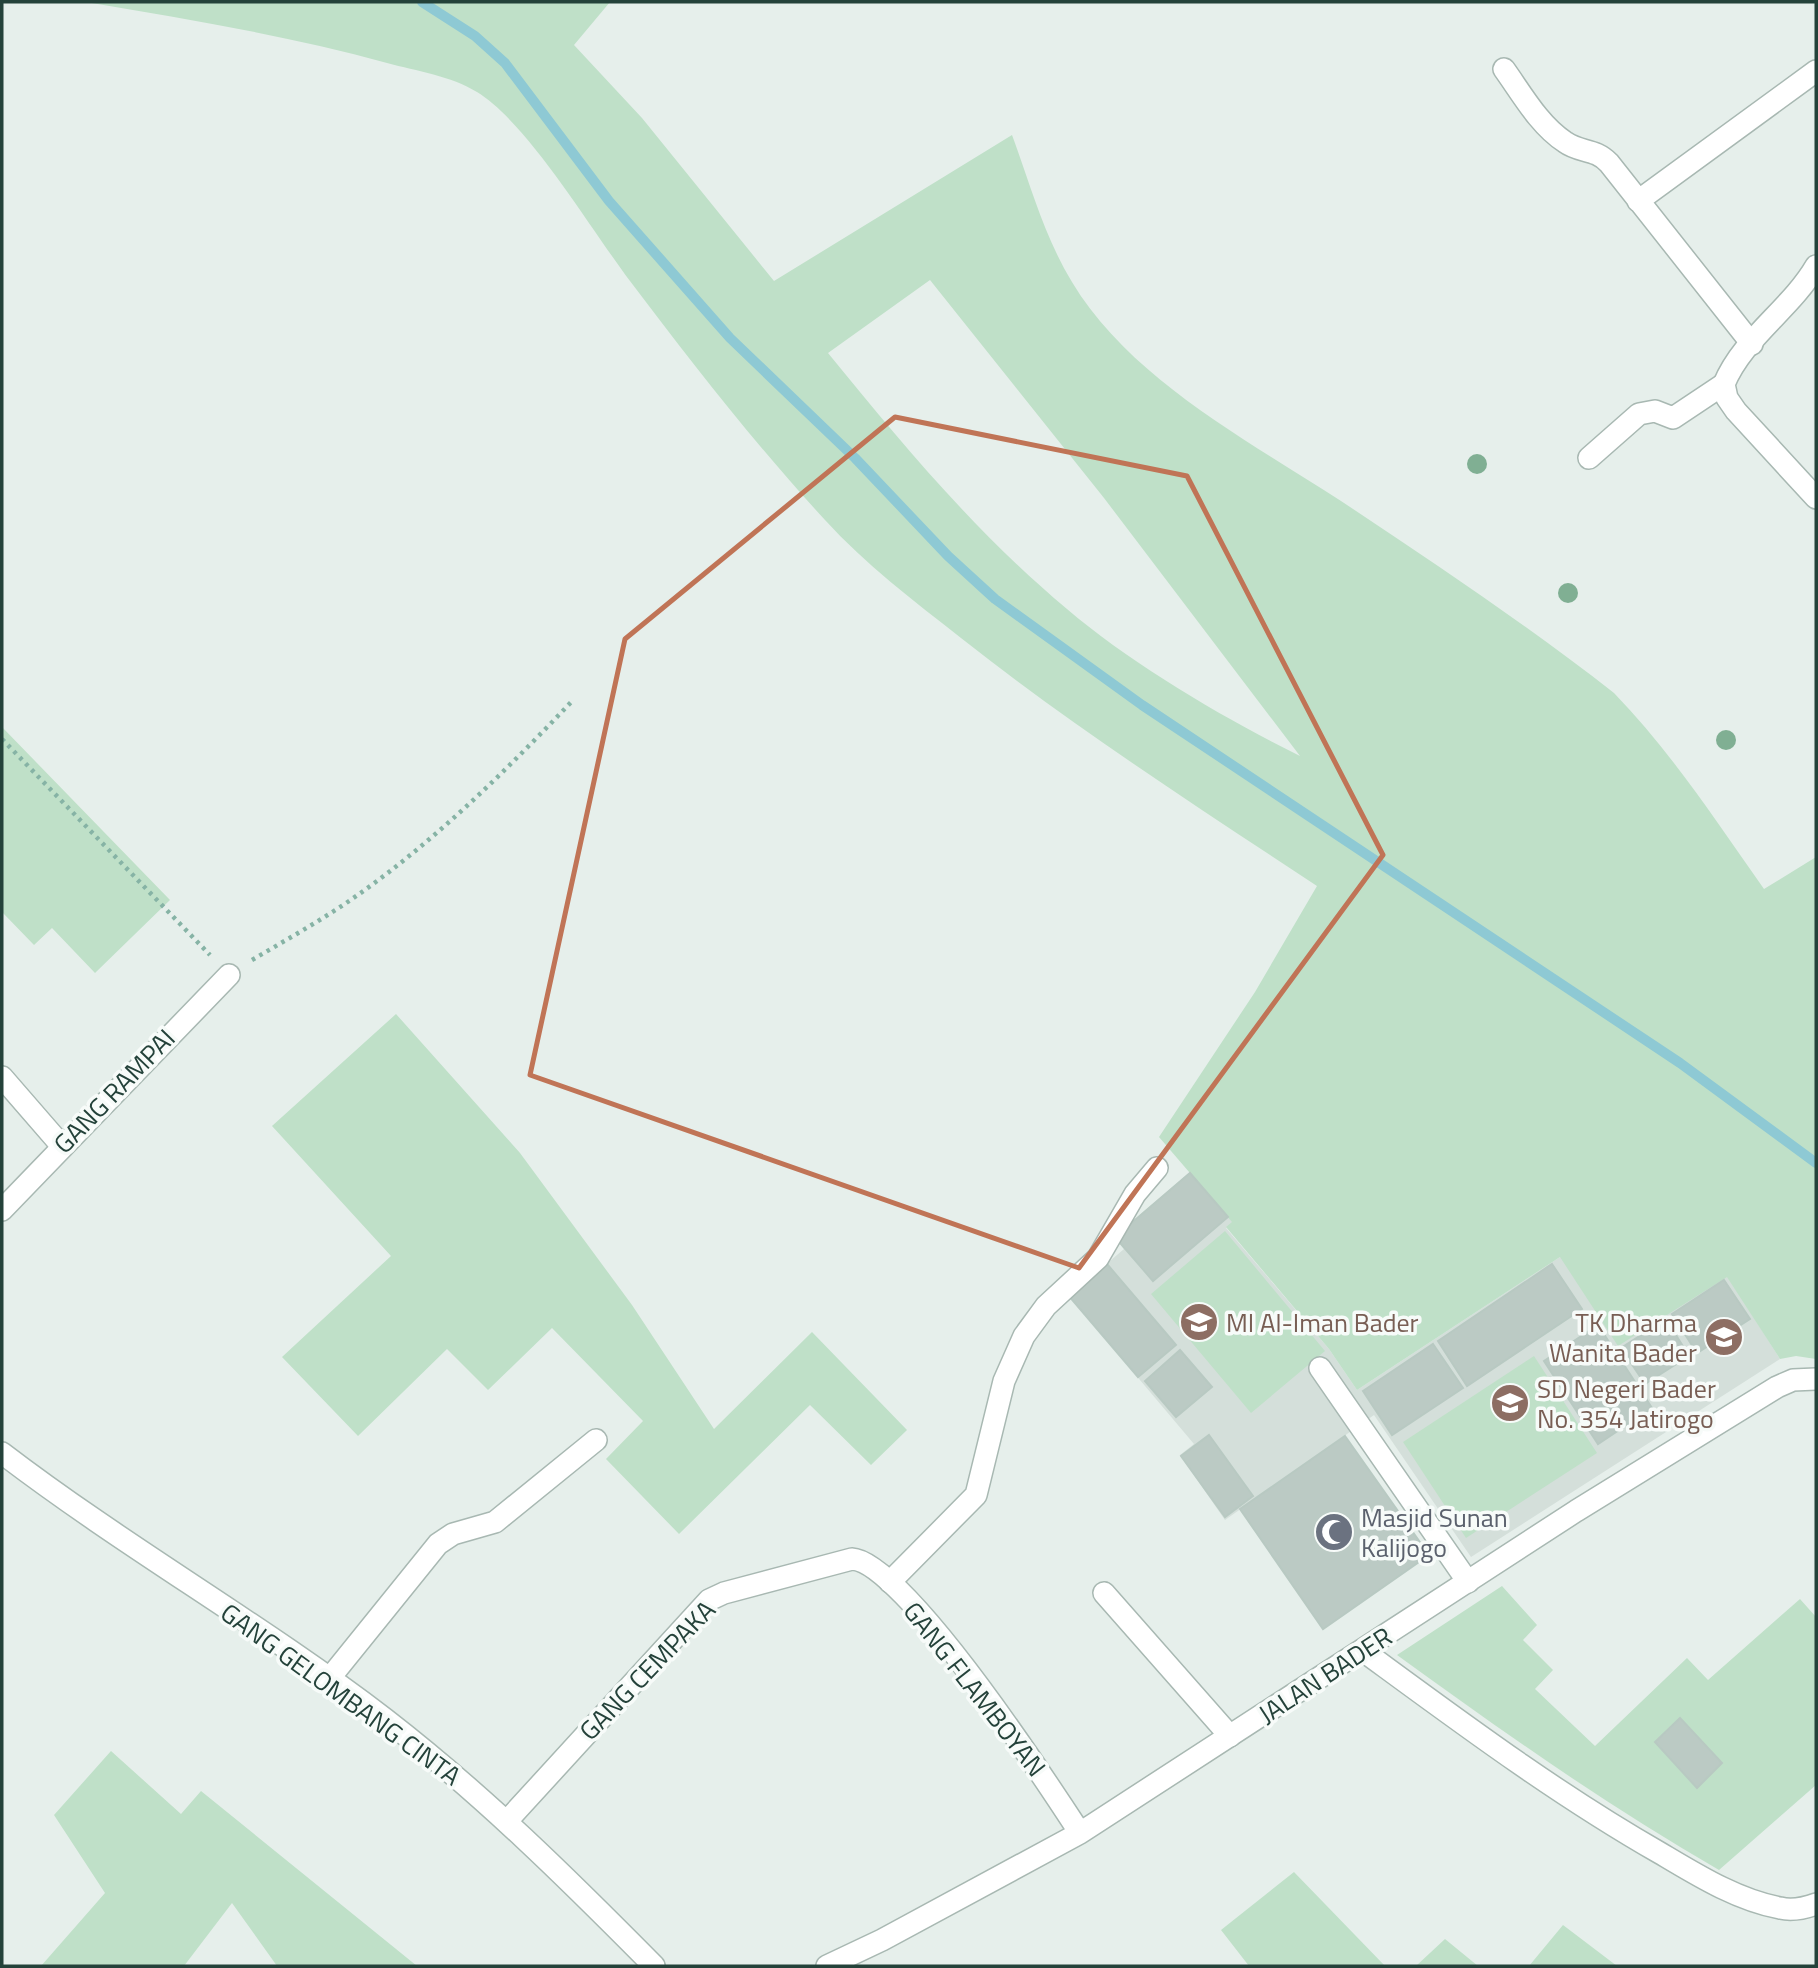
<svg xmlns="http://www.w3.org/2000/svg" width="1818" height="1968" font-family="'Titillium Web',sans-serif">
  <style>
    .built { fill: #d4dfda }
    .green { fill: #bfe0c8; fill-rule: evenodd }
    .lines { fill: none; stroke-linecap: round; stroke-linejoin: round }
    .stream { stroke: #8ec9d4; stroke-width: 10 }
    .building { fill: #bbcac4; stroke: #b8c9c2; stroke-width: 2 }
    .service-casing { stroke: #a8b8b2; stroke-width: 24 }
    .minor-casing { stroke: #a8b8b2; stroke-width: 24 }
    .path { stroke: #86b3a5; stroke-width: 4.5; stroke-dasharray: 3.5 5; stroke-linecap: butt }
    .service { stroke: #fff; stroke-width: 21 }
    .minor { stroke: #fff; stroke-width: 21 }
    .tree { fill: #80af93 }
    .marked { fill: none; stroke: #c07456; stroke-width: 5; stroke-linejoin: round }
    .labels { text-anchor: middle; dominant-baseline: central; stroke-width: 7; stroke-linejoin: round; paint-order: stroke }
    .street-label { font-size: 26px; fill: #24423a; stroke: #f7fbf9 }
    .education-label { font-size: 26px; fill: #785e54; stroke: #f7fbf9; text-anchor: start }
    .worship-label { font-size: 26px; fill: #5b616d; stroke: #f7fbf9; text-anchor: start }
  </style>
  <rect width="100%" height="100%" fill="#e6efeb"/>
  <path class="built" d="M1190,1172L1233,1222L1226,1228L1329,1349L1357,1390L1560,1257L1728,1277L1780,1359L1471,1557L1374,1415L1225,1520L1180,1455L1194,1444L1069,1296L1124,1249L1114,1237Z"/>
  <path class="green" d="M86,2H610L574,45L642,118L774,281L1012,135C1030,184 1044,236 1072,282C1130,379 1249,441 1341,501C1433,562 1527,625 1614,693C1672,753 1716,821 1764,889L1816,857V1359L1796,1356L1780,1359L1727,1277L1618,1346L1560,1257L1357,1390L1329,1349L1226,1227L1232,1222L1159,1137L1255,992L1317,886C1196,806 1075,728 961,638C914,601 865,564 825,520C755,444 692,363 630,281C592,231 528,123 477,92C451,76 417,71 387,63C289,36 187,19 86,2ZM930,280L1104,498L1300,756C1225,719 1130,663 1067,609C977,534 902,444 828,353Z
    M2,727L170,900L95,973L52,928L34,945L2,912Z
    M396,1014L520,1153L632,1305L714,1429L812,1332L907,1430L871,1465L810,1405L679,1534L606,1459L643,1421L552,1328L488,1390L447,1349L358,1436L282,1357L391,1256L272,1126Z
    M1225,1231L1325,1351L1251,1413L1151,1294Z
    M1534,1356L1597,1453L1466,1538L1403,1442Z
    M1502,1586L1537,1625L1523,1640L1553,1670L1535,1689L1595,1746L1687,1658L1708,1680L1800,1599L1816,1617V1785L1719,1870C1606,1805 1502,1731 1397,1655Z
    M111,1751L181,1814L201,1791L417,1966H277L232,1903L184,1966H41L105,1893L54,1815Z
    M1294,1872L1385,1966H1249L1221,1930Z
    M1563,1925L1617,1966H1529Z
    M1445,1939L1478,1966H1416Z"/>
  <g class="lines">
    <path class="stream" d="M422,2L475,36L505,63L609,201L730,338L855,458L948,556L995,599L1142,705L1680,1063L1816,1163"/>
  </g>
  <path class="building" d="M1190,1173L1228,1217L1153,1281L1115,1237Z
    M1107,1264L1176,1345L1138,1377L1069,1296Z
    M1552,1264L1582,1309L1467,1386L1438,1341Z
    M1724,1280L1750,1319L1697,1353L1672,1314Z
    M1666,1319L1689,1356L1645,1384L1621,1348Z
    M1598,1325L1652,1408L1598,1444L1544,1361Z
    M1433,1344L1463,1388L1392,1435L1363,1391Z
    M1180,1350L1212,1387L1176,1417L1145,1381Z
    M1209,1435L1253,1496L1225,1517L1181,1456Z
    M1345,1436L1429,1555L1323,1629L1240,1509Z
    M1680,1718L1722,1763L1697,1788L1655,1742Z"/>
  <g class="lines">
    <defs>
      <path id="service" d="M1504,69C1522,94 1539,125 1565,142C1580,153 1595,148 1609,163L1752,344
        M1638,201L1816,71
        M1589,458L1639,414L1655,411L1673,418L1724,384
        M2,1077L61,1145
        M1320,1368L1468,1582
        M890,1582L976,1495L1004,1381L1024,1336L1046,1306L1098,1258L1135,1194L1157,1168
        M1104,1593L1230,1736
        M329,1679L438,1544L453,1534L495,1522L596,1440"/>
      <path id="minor" d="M1816,266C1791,309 1743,338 1724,384L1727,398L1736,411L1816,498
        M2,1210L229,975
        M2,1453C125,1547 262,1625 385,1719C482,1794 568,1879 654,1966
        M1362,1650C1459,1721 1555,1793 1660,1853C1697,1875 1737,1900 1780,1908C1792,1911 1805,1908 1816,1904
        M507,1821L709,1600L724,1593L852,1559C903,1561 1048,1784 1080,1833
        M827,1966L882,1940L1080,1833L1576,1511L1777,1387L1793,1380L1816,1379"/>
    </defs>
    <use href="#service" class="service-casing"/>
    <use href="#minor" class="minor-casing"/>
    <path class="path" d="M2,739L210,955
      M252,960C286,940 320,921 352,899C433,843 507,770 574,699"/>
    <use href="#service" class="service"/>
    <use href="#minor" class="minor"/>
  </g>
  <g class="tree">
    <circle cx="1477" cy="464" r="10"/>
    <circle cx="1568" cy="593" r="10"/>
    <circle cx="1726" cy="740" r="10"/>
  </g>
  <path class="marked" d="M895,417L1187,476L1383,855L1079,1268L530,1075L625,639Z"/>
  <defs>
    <symbol id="school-disc" viewBox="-11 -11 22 22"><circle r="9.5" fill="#8d6e63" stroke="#f7fbf9"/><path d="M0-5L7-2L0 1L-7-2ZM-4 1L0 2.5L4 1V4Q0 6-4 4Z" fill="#fff"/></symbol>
    <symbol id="mosque-disc" viewBox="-11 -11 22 22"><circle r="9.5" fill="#6b7280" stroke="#f7fbf9"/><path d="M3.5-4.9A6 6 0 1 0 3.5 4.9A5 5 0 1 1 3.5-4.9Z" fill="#fff"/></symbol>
  </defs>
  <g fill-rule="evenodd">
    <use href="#school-disc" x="1177" y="1300" width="44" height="44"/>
    <use href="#school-disc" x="1702" y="1315" width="44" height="44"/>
    <use href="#school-disc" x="1488" y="1381" width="44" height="44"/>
    <use href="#mosque-disc" x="1312" y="1510" width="44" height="44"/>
  </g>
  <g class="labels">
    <g class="street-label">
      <text transform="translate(114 1091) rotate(-46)">GANG RAMPAI</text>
      <text transform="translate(647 1670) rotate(-46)">GANG CEMPAKA</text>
      <text transform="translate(1325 1675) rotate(-33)">JALAN BADER</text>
      <text transform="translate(975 1689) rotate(52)">GANG FLAMBOYAN</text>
      <text transform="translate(341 1694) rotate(36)">GANG GELOMBANG CINTA</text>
    </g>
    <g class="education-label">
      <text x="1226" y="1322">MI Al-Iman Bader</text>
      <text x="1697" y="1322" text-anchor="end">TK Dharma<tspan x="1697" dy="30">Wanita Bader</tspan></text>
      <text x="1537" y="1388">SD Negeri Bader<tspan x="1537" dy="30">No. 354 Jatirogo</tspan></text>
    </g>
    <g class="worship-label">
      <text x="1361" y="1517">Masjid Sunan<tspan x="1361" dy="30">Kalijogo</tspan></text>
    </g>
  </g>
  <rect width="1818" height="1968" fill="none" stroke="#24423a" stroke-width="7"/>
</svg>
